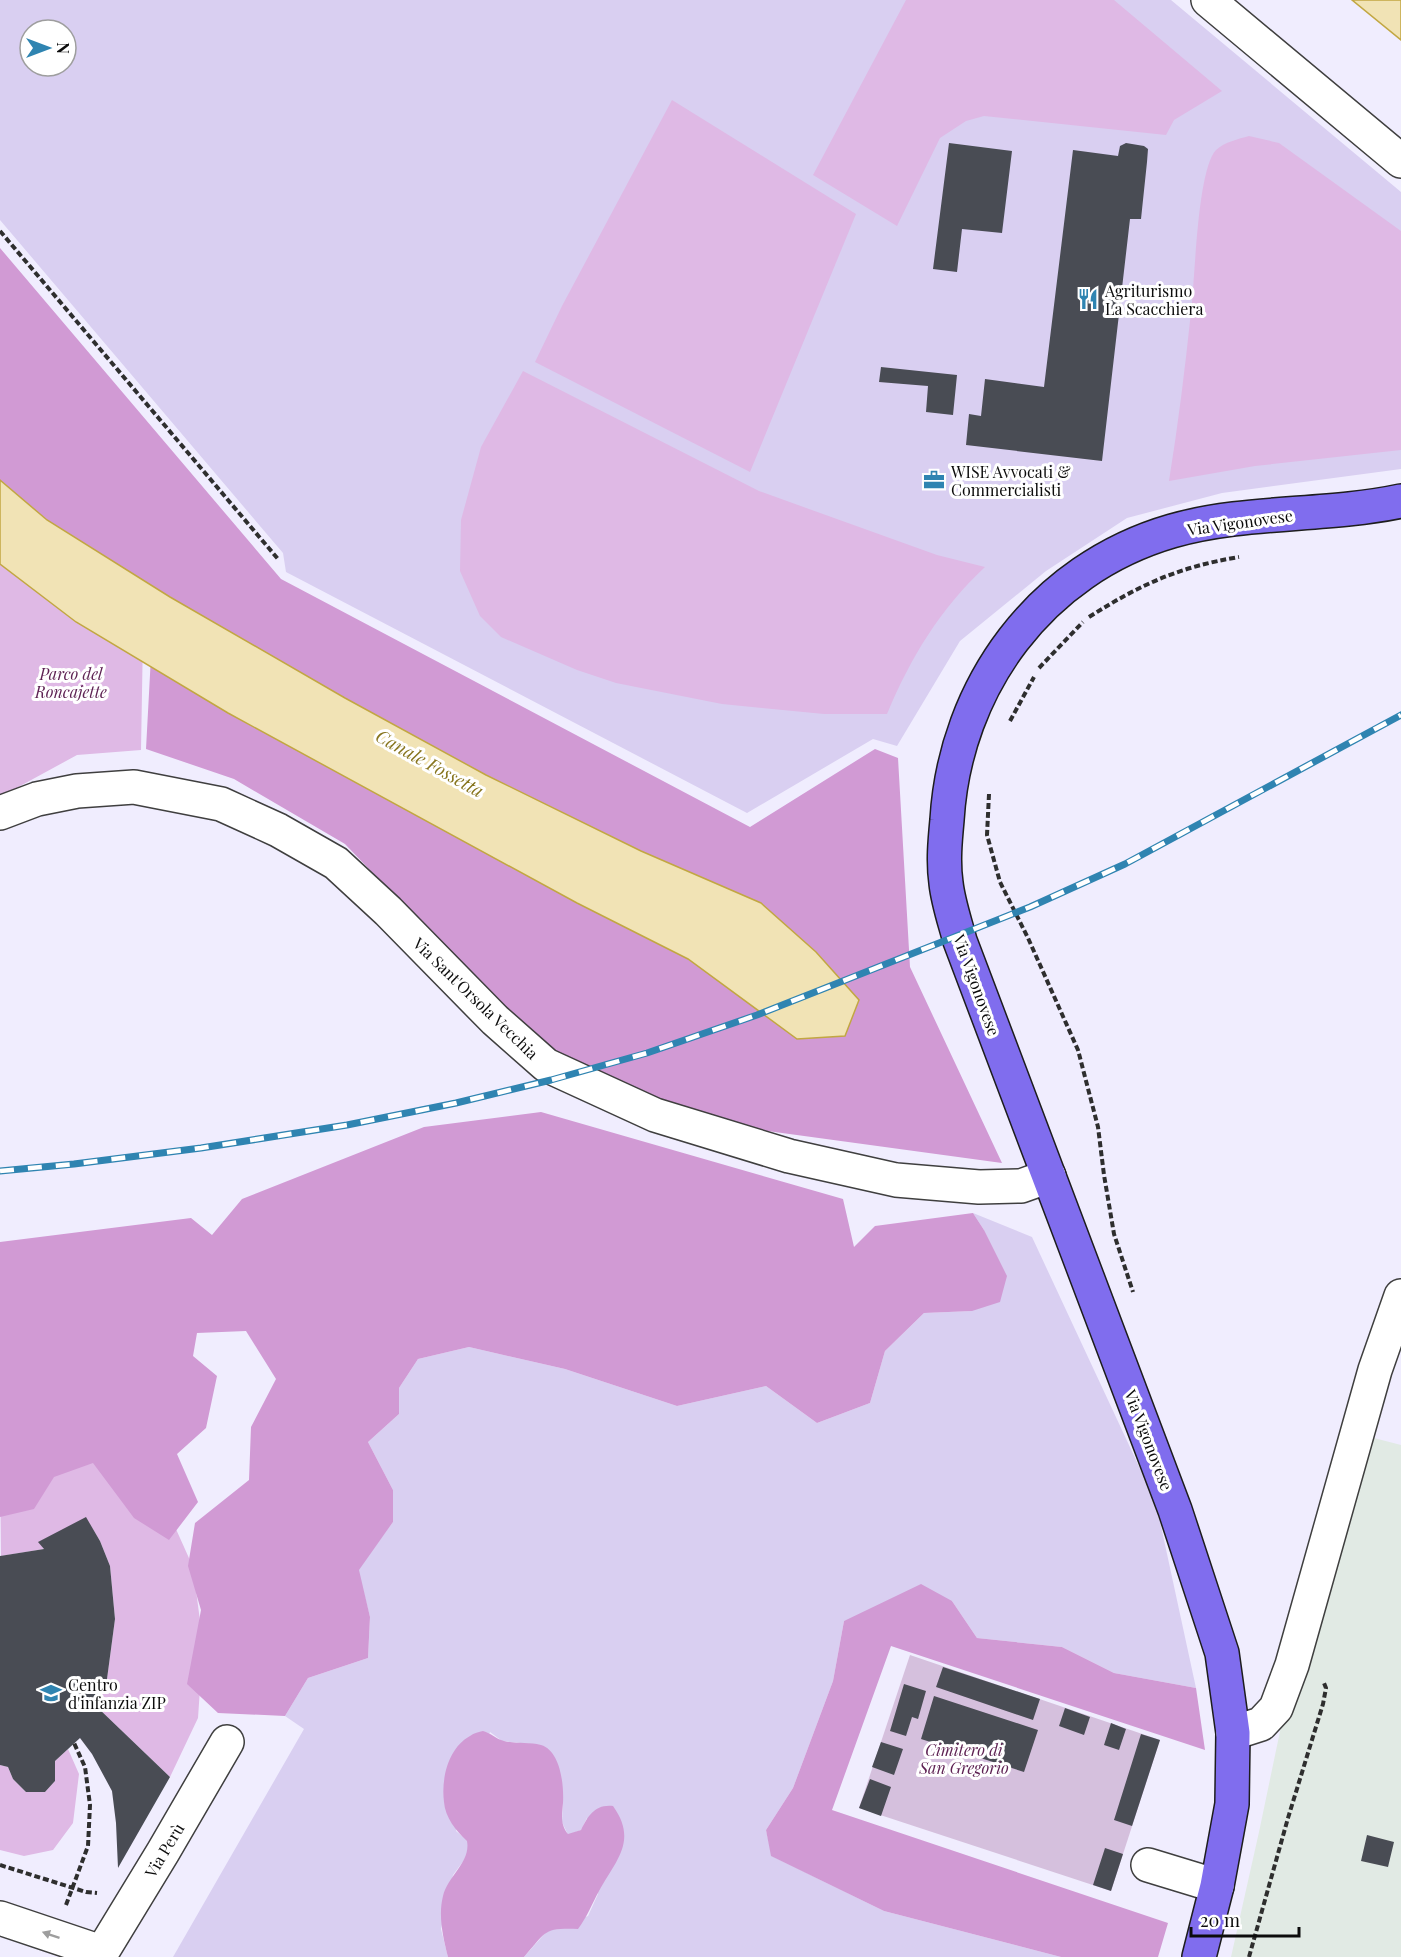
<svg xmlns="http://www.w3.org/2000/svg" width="1401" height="1957" font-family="'Playfair Display',serif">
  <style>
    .industrial { fill: #e1eae4 }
    .farmland { fill: #d9cff1; fill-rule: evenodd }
    .green { fill: #dfb9e5 }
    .forest { fill: #d19ad4 }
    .cemetery { fill: #d5c0dd }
    .water { fill: #f1e3b5; stroke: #c2a742; stroke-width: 1.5 }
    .building { fill: #494c54 }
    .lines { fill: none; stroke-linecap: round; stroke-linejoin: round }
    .minor-casing { stroke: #3f3f3f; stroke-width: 36 }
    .major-casing { stroke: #1d1d1d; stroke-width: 36 }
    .path { stroke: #2e2e2e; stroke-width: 4; stroke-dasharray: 6 3; stroke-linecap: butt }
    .minor { stroke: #fff; stroke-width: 33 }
    .major { stroke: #806dee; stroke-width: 33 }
    .rail-casing { stroke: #2f84b1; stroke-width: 7 }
    .rail { stroke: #fff; stroke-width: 4.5; stroke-dasharray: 14; stroke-linecap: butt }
    .oneway { fill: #9e9e9e }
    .labels { text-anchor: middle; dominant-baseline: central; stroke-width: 6; stroke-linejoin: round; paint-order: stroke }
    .poi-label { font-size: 16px; fill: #0c0c0c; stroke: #fff; text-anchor: start }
    .street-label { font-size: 16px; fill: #0c0c0c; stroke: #fff }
    .park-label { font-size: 16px; font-style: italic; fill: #5e2253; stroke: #fff }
    .water-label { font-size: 18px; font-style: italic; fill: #87751e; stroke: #fff }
  </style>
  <rect width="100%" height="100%" fill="#f0edfe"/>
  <path class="industrial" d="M1343,1430L1401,1445V1957H1231L1259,1832Z"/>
  <path class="farmland" d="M0,0H1171L1401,192V469L1222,493L1127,518L1046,571L960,641L897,746L873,739L747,813L286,572L283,553L0,220ZM30,30H66V66H30Z
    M973,1213L1032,1237L1156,1503L1196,1688L1114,1673L1062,1647L977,1638L952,1601L844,1621L833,1681L793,1788L766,1830L772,1856L884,1911L1061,1957H524L547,1931L588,1916L598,1894L587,1818L581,1830L568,1835L562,1822L563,1799L540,1745L502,1741L490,1732L456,1831L468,1841L469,1848L467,1856L453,1875L441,1929L448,1957H173L304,1729L285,1716L308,1678L368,1658L370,1617L358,1570L393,1522V1490L368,1442L399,1414V1388L418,1359L469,1347L565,1369L677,1406L766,1386L817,1423L870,1403L885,1351L924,1313L972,1311L984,1230Z"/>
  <path class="green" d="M906,0H1114L1222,91L1174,120L1166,135L984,116L966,121L940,138L897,226L813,175Z
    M672,100L856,214L750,472L535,362L562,306Z
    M1249,136L1279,143L1401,231V450L1255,466L1169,481C1178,425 1185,369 1191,312C1195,281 1197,170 1216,150C1225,142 1238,139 1249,136Z
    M523,371L759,491L937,555L985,567C940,609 911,657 887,714H824L762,708L722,704L616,683L577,670L501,637L480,616L460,571L461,520L481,447Z
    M0,510L143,635L141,750L77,755L0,797Z
    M0,1456H86L171,1518L193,1567L203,1644L198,1718L170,1777L96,1706L107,1679L115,1619L110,1566L100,1541L86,1518L39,1542L44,1549L1,1556Z
    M68,1749L79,1774L73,1823L53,1850L24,1856L0,1850V1765L8,1767L13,1779L26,1792H45L55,1781V1761Z"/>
  <path class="forest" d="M0,248L281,579L750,827L875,749L898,758L910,967L1002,1163L746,1128L554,1062L345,844L234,779L146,749L153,619L0,485Z
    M541,1112L843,1199L854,1247L875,1226L973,1213L984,1230L1007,1276L1000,1302L972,1311L924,1313L885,1351L870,1403L817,1423L766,1386L677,1406L565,1369L469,1347L418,1359L399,1388V1414L368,1442L393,1490V1522L359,1570L370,1617L368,1658L308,1678L285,1716L218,1713L187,1684L201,1610L188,1566L195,1523L249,1480L251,1427L276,1379L246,1331L197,1333L193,1356L217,1376L206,1428L177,1454L198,1502L169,1540L134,1518L93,1463L54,1477L34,1509L0,1517V1242L191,1218L212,1235L242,1199L424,1127Z
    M921,1584L952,1601L977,1638L1062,1647L1114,1673L1196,1688L1205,1750L891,1646L832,1810L1168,1923L1158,1957H1061L884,1911L771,1856L766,1830L793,1788L833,1681L844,1621Z
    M483,1731C491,1733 496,1739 504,1741C516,1744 529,1742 541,1745C561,1751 564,1786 563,1803C562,1815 560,1824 568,1834L581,1830C588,1816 595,1804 613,1806C638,1841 616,1860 599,1891C592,1904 587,1917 578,1929C543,1928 547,1931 524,1957H448C443,1937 438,1916 443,1896C448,1876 471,1862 467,1841C456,1831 445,1817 444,1802C441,1779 448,1748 470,1736C474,1733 479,1732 483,1731Z"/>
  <path class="cemetery" d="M910,1655L1160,1740L1111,1891L859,1808Z"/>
  <path class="water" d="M1352,0H1401V40Z
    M0,480L47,520L170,597L345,698L486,775L641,851L761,903L816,952L859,1000L845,1036L797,1039L688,959L577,903L228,713L76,622L0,564Z"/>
  <path class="building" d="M949,143L1012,151L1002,233L962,229L957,272L933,269Z
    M1126,143L1144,146L1148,149L1147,162L1141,219H1130L1102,461L966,445L969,414L981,416L985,379L1044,387L1073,150L1118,156L1120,146Z
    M881,367L957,375L953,415L926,412L928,386L879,382Z
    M86,1517L100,1541L110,1566L115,1619L107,1679L96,1706L170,1777L118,1868L116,1823L112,1791L92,1754L80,1738L55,1761V1781L45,1792H26L13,1779L8,1767L0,1765V1556L44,1549L38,1542Z
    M943,1667L1040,1699L1033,1720L936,1687Z
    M904,1684L926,1691L918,1719L912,1717L906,1736L890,1731Z
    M934,1696L1038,1730L1024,1772L921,1739Z
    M1065,1708L1090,1717L1084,1735L1059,1726Z
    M1111,1723L1126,1729L1119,1750L1104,1745Z
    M1141,1734L1160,1740L1132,1826L1114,1820Z
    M881,1742L903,1749L894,1775L872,1767Z
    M870,1779L891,1787L881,1816L859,1808Z
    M1367,1835L1394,1842L1388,1867L1361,1861Z
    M1105,1848L1123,1854L1111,1891L1093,1885Z"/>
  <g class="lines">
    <defs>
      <path id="minor" d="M1208,0L1401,161
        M0,813L37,799L77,791L134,787L221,804L278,830L336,863L388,911L495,1020L546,1065L655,1115L789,1156L896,1180L979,1187L1021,1186L1049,1176
        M1233,1733L1261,1724L1276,1708L1292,1665L1375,1370L1401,1296
        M1148,1865L1217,1886
        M0,1918L101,1952
        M99,1957L163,1852L227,1742"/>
      <path id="major" d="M1199,1957L1217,1886L1232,1804L1233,1733L1222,1653L1175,1510L960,941C955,922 948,902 946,883C943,862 945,841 947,820C955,686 1041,569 1172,531C1246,510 1326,517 1401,501"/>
    </defs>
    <use href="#minor" class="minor-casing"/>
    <use href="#major" class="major-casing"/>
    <path class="path" d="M0,231L278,559
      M1089,617C1141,584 1179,567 1239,557
      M1039,668L1083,622
      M1010,721L1034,677
      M989,794L987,835L1000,882L1028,938L1078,1050L1098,1127L1104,1175L1114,1234L1133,1292
      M0,1865L86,1892L97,1893
      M66,1905L88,1846L90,1805L85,1767L74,1743
      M1249,1957L1288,1818L1323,1704L1326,1688L1324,1683"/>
    <use href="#minor" class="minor"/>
    <use href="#major" class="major"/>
    <defs>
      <path id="rail" d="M0,1171L74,1164L201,1148L347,1125L456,1103L551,1080L647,1053L757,1015L1030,907L1125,864L1401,715"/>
    </defs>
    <use href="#rail" class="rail-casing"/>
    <use href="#rail" class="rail"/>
  </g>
  <defs><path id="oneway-solid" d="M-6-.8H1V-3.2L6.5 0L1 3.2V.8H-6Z" transform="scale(1.5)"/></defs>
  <use class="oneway" href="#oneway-solid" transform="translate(51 1935) rotate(-161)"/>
  <defs>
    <symbol id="restaurant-bare" viewBox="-9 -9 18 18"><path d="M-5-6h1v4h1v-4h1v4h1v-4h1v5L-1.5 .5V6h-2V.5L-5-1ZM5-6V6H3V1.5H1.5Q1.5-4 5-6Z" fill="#2f84b1" stroke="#fff" stroke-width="2.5" paint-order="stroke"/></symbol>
    <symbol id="office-bare" viewBox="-9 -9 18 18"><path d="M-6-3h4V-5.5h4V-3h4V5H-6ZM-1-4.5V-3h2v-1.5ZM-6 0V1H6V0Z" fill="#2f84b1" stroke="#fff" stroke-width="2.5" paint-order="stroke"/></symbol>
    <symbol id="school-bare" viewBox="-9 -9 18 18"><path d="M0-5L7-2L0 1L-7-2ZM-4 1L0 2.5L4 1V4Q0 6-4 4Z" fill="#2f84b1" stroke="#fff" stroke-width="2.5" paint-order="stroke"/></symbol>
  </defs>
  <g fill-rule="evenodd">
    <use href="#restaurant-bare" x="1073" y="284" width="30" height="30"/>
    <use href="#office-bare" x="919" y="465" width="30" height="30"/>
    <use href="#school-bare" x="36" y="1678" width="30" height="30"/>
  </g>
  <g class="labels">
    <g class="poi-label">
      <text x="1105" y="290">Agriturismo<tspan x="1105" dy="18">La Scacchiera</tspan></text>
      <text x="951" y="471">WISE Avvocati &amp;<tspan x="951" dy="18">Commercialisti</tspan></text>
      <text x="68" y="1684">Centro<tspan x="68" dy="18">d'infanzia ZIP</tspan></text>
    </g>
    <g class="street-label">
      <text transform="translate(1240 522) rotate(-8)">Via Vigonovese</text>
      <text transform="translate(977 985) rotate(70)">Via Vigonovese</text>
      <text transform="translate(476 998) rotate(44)">Via Sant'Orsola Vecchia</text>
      <text transform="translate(1149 1440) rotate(69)">Via Vigonovese</text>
      <text transform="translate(164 1850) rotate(-59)">Via Perù</text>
    </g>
    <g class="park-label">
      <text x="71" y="673">Parco del<tspan x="71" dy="18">Roncajette</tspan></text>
      <text x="964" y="1749">Cimitero di<tspan x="964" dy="18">San Gregorio</tspan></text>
    </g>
    <g class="water-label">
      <text transform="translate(430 763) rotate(29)">Canale Fossetta</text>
    </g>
  </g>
  <g transform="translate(48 48) rotate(90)"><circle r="28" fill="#ffffff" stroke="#9e9e9e" stroke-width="1.5"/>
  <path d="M0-4.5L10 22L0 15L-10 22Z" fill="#2f84b1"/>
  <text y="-9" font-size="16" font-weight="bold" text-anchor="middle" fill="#0c0c0c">N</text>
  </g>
  <path d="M1191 1927v9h108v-9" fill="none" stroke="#0c0c0c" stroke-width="3"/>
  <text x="1200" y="1927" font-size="18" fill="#0c0c0c" stroke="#ffffff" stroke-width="4.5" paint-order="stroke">20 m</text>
</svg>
